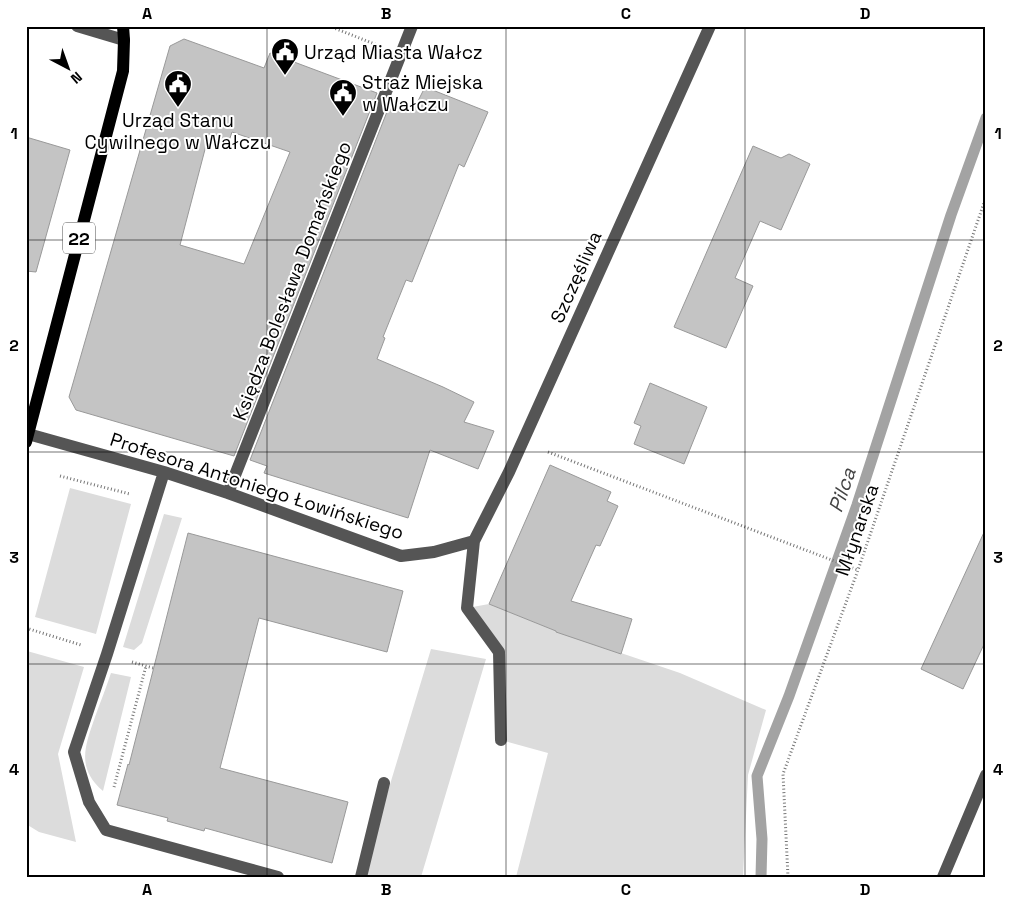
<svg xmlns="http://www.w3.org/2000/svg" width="1012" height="903" font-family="'Space Grotesk',sans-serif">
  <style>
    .green { fill: #dcdcdc }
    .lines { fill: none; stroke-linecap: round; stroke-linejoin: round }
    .stream { stroke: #a3a3a3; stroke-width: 11 }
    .building { fill: #c4c4c4; stroke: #999; fill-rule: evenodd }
    .path { stroke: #777; stroke-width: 3; stroke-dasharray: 1 2.5; stroke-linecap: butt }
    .minor { stroke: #555; stroke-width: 12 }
    .major { stroke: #000; stroke-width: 12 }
    .grid { fill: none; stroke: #000; stroke-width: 1; stroke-opacity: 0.55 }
    .labels { text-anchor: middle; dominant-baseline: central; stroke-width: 4; stroke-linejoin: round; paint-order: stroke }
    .shield { fill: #fff; stroke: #4c4c4c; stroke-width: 1 }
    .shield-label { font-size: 18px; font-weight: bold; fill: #000 }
    .poi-label { font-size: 19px; fill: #000; stroke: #fff; text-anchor: start }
    .street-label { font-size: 19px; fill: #000; stroke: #fff }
    .water-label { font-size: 20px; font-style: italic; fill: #444; stroke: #fff }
    .neatline { fill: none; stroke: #000; stroke-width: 2 }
    .grid-label { font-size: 16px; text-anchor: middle; font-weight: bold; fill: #000 }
  </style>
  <rect width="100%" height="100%" fill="#fff"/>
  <path class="green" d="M70,488L131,504L96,634L35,617Z
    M164,514L182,518L142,643L134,650L123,647Z
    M489,604L556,631L680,673L766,710L748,775L743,877H516L548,753L501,740L499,652L467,608Z
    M431,649L486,659L421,877H362Z
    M27,651L84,667L58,754L76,842L39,832L26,824Z
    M111,673L131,677L103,791C76,768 85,746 95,717C100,703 106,688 111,673Z"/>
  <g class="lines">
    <path class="stream" d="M761,877L762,839L757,776L789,696L857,505L951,215L986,118"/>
  </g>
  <path class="building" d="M184,39L264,68L270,53L377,93L234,456L76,410L69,397L170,46ZM232,132L290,152L244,264L180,245L209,134L229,141Z
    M425,87L488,112L464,167L459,164L412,282L406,280L383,337L385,338L377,359L443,387L474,402L464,422L494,431L478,469L430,450L408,518L264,473L267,466L250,460L392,99L415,107Z
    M26,137L70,150L36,272L26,271Z
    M753,146L781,158L789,154L810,164L781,230L760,221L735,278L753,286L726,348L674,327Z
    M650,383L707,407L684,464L634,444L641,426L634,423Z
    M550,465L611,492L607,501L618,506L600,546L596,545L571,601L632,619L621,654L556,632V631L489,604Z
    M986,528V640L963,689L921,669Z
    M188,533L403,591L387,652L259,618L220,768L348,802L332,863L205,828L204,831L167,821L168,818L117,805L128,764L129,765Z"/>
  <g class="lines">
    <path class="path" d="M329,26L377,45
      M548,452L858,570
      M60,476L130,494
      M26,628L81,645
      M132,662L153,668
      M114,787L146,666
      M788,877L783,774L858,570L986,197"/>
    <path class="minor" d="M77,26L124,40
      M28,434L164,472L228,493L401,556L434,552L474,541
      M164,472L107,654L74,752L89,802L106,830L278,877
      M228,493L412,26
      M501,740L499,652L467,608L474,541L509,472L710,26
      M361,877L384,783
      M943,877L986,775"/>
    <path class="major" d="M26,442L123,71L124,40L123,26"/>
  </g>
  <path class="grid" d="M267,26V877M506,26V877M745,26V877M26,240H986M26,452H986M26,664H986"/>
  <defs>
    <symbol id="civic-pin" viewBox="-11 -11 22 30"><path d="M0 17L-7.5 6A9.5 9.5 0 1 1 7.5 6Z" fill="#000" stroke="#fff"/><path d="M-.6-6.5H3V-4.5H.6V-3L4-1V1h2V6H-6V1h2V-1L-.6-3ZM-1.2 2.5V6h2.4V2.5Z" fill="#fff"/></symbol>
  </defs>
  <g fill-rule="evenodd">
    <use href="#civic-pin" x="269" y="36" width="32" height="43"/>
    <use href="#civic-pin" x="162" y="68" width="32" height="43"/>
    <use href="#civic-pin" x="327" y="77" width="32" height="43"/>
  </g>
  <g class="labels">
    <rect class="shield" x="63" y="222.5" width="32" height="31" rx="4"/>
    <g class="shield-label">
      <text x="79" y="238">22</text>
    </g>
    <g class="poi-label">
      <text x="304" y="52">Urząd Miasta Wałcz</text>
      <text x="362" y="82">Straż Miejska<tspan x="362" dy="22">w Wałczu</tspan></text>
      <text x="178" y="120" text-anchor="middle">Urząd Stanu<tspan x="178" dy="22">Cywilnego w Wałczu</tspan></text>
    </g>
    <g class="street-label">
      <text transform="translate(576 277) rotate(-66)">Szczęśliwa</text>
      <text transform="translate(292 281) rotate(-69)">Księdza Bolesława Domańskiego</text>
      <text transform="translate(257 486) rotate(18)">Profesora Antoniego Łowińskiego</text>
      <text transform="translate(857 530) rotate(-71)">Młynarska</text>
    </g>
    <g class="water-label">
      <text transform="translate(842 490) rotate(-71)">Pilca</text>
    </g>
  </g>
  <rect width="1012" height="903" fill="none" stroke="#ffffff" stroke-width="55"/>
  <g transform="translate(68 68) rotate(139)" stroke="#ffffff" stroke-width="4" paint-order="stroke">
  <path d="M0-4L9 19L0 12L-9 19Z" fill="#000000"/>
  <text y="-8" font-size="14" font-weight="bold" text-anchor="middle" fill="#000000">N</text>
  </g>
  <rect x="28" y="28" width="956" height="848" class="neatline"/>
  <g class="grid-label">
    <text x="147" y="19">A</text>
    <text x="386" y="19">B</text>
    <text x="626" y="19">C</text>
    <text x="865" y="19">D</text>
    <text x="14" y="139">1</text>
    <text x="998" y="139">1</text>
    <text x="14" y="351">2</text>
    <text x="998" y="351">2</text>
    <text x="14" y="563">3</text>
    <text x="998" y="563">3</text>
    <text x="14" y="775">4</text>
    <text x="998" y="775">4</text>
    <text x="147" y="895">A</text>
    <text x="386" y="895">B</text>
    <text x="626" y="895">C</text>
    <text x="865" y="895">D</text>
  </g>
</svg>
